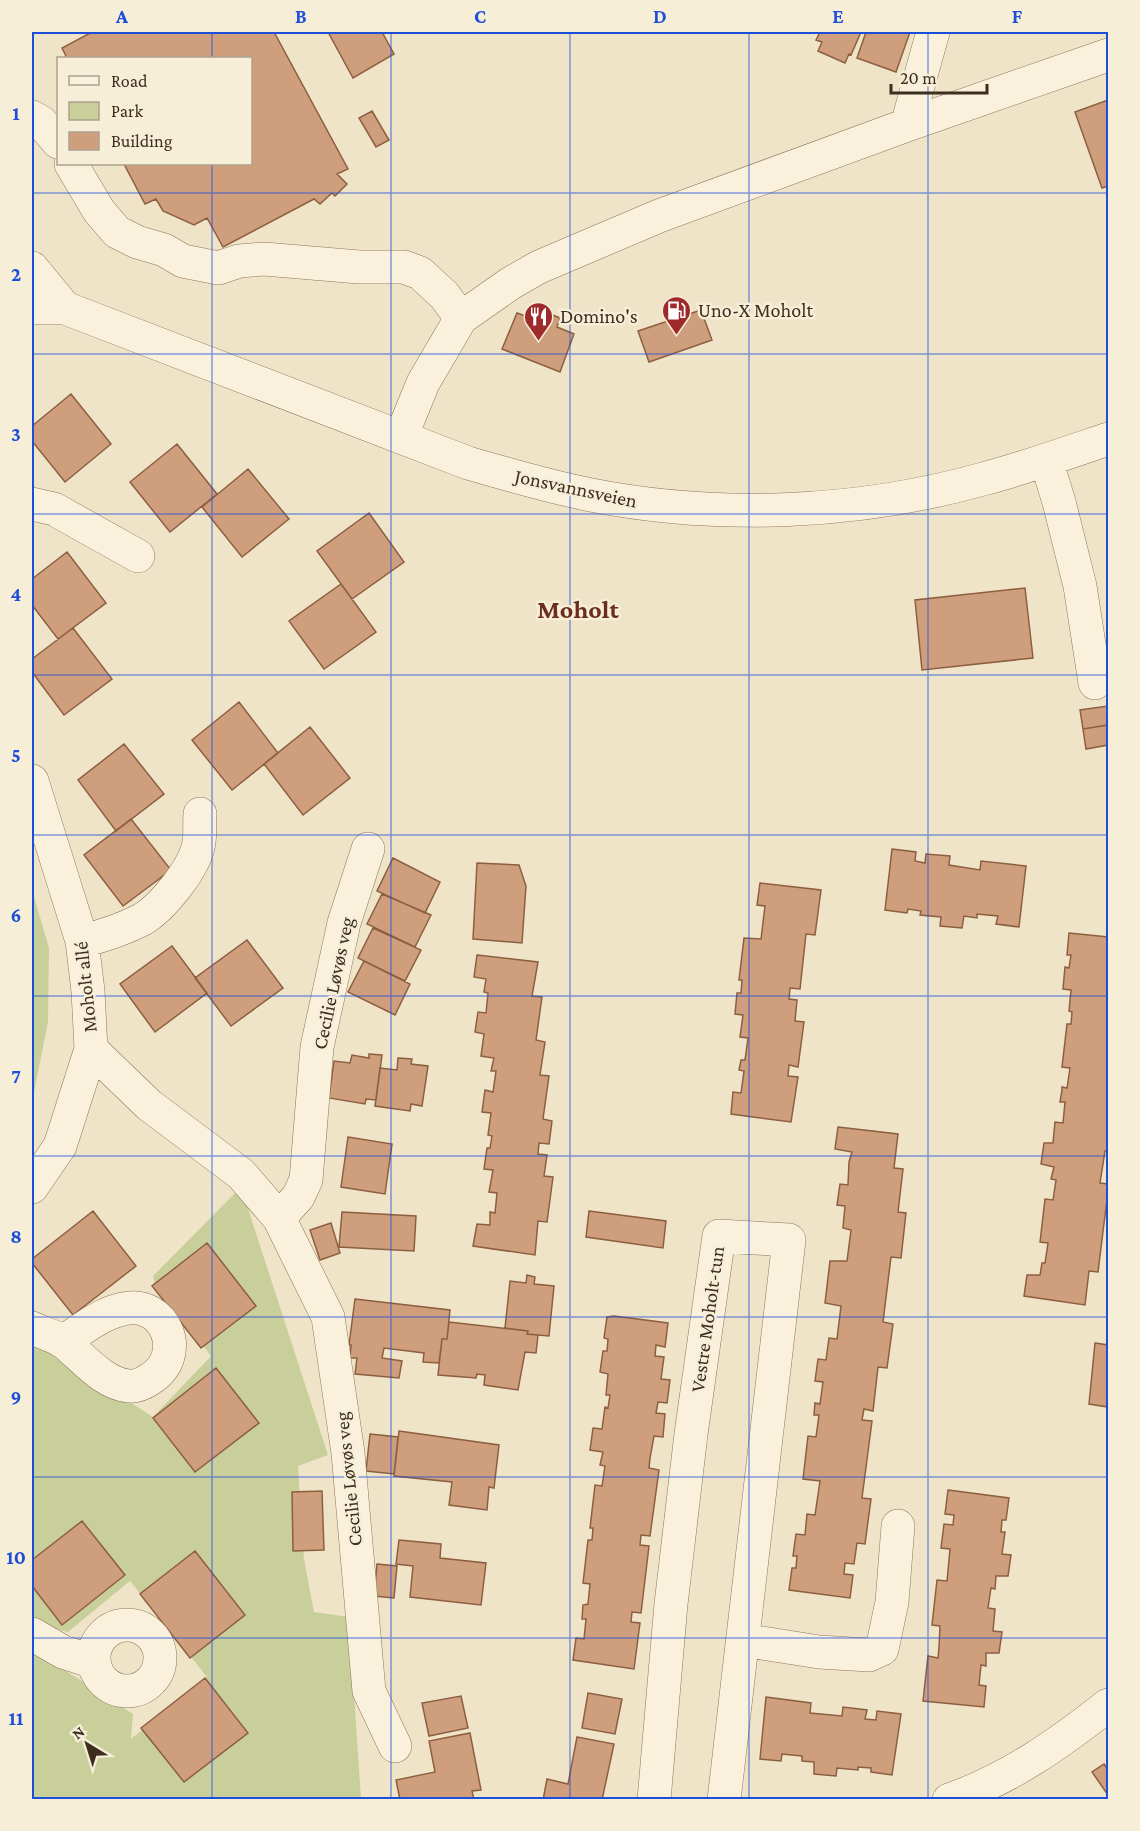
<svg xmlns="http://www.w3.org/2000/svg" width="1140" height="1831" font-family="'Crimson Pro',serif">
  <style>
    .green { fill: #c9cf9b }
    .building { fill: #cf9f7d; stroke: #8d5f41; stroke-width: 1.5 }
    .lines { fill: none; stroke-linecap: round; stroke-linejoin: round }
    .minor-casing { stroke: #8d765c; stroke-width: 34 }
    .minor { stroke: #faf1dc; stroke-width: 33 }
    .grid { fill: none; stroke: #1d4ed8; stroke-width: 1.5; stroke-opacity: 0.55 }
    .labels { text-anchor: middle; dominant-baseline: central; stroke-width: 5; stroke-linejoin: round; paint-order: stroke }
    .poi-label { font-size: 20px; fill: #3d2e20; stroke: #f7eed8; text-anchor: start }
    .street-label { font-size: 20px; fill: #3d2e20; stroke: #f7eed8 }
    .district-label { font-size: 26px; font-weight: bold; fill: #6b2e1e; stroke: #f7eed8 }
    .neatline { fill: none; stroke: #1d4ed8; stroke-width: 2 }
    .grid-label { font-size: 20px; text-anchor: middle; font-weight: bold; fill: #1d4ed8 }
  </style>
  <rect width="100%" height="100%" fill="#f0e4c8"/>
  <path class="green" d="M32,890L49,948L48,1022L32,1102Z
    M241,1187L328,1455L298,1466L304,1559L314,1612L349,1617L361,1799H32V1649L133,1714L131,1739L207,1677L130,1581L68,1632L32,1623V1340L38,1342L153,1417L211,1356L155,1284L153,1276Z"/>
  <path class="building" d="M92,32H274L348,169L337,174L347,184L335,196L332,193L320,204L314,199L223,247L207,218L194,225L163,211L156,199L145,204L124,164H250V58H67L62,48Z
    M328,32H382L394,54L353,78Z
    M820,32H861L851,55L849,54L845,63L818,51L822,42L816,40Z
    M866,32H910L896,72L857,58Z
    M1108,100V186L1102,188L1075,112Z
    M372,111L389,140L376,147L359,118Z
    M538,309L560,318L557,327L574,334L560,372L502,349L517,313L534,319Z
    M701,310L712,340L649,362L638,331Z
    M71,394L111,444L65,482L32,441V426Z
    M177,444L217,494L170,532L130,482Z
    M248,469L289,519L242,557L202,507Z
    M369,513L404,562L352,599L317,551Z
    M67,552L106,603L58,639L32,605V579Z
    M341,584L376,632L324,669L289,621Z
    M1025,588L1033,658L922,670L915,600Z
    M73,628L112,679L64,715L32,672V659Z
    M239,702L278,753L232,790L192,740Z
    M1108,706V725L1083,729L1080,710Z
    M1108,725V745L1086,749L1083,729Z
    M310,727L350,778L303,815L264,764Z
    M124,744L164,794L116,831L78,780Z
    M131,819L171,870L123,906L84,855Z
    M892,849L916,852L915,861L925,863L926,854L950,856L949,865L980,870L981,861L1026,866L1019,927L996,924L998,916L977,914V918L964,916L962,928L940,926L941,917L920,915L921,911L908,909L907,913L885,910Z
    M393,858L440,882L425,913L377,891Z
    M477,863L519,865L526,886L522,943L473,939Z
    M760,883L821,890L815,935L806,934L800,989L790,988L789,999L797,1000L795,1021L804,1022L798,1067L789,1065L788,1076L798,1077L791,1122L731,1114L733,1092L741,1093L744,1071L739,1070L741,1060H745L748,1038L740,1037L743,1015L735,1014L737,993H741L742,980H739L744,938L761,939L765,906L757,905Z
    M382,894L431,915L415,947L367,924Z
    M373,928L421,950L405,981L358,958Z
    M1069,933L1108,937V1151H1105L1100,1183L1108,1184V1191L1098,1272L1089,1271L1085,1305L1024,1296L1027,1275H1040L1042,1263H1045L1048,1243L1040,1242L1045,1199L1053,1200L1056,1180L1051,1179L1054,1167L1041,1164L1044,1143H1053L1055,1122L1063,1123L1065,1102H1060L1062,1090V1087L1067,1088L1070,1068L1062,1067L1067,1024H1071L1072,1012L1069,1011L1071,990L1063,989L1065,967L1069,968L1071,955H1067Z
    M247,940L283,988L231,1026L195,978Z
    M172,946L207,993L155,1032L120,984Z
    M477,955L538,962L532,996L542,997L536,1040L545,1042L540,1075L549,1076L543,1119L552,1121L549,1144L539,1143L538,1154L547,1155L544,1176L553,1177L547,1222L538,1221L535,1255L473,1246L477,1224L490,1225V1212L495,1213L497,1193L489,1192L493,1170L484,1169L487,1148H490L492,1136L488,1135L491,1113L482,1112L485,1090L493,1092L496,1071H491L494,1058L481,1056L484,1034L475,1032L478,1012L486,1013L488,993L484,992L486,979L474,977Z
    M364,961L410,984L395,1015L348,992Z
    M369,1054L382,1055L376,1100L366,1099L365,1104L329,1098L334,1061L350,1063L352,1055L369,1058Z
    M398,1058L412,1059L411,1064L428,1066L422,1106L411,1104L410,1111L375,1106L380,1068L397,1070Z
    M838,1127L898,1134L894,1168L903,1169L898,1212L906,1213L901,1258L891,1257L883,1322L893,1324L887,1368L878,1367L873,1411L864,1409L862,1420L872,1421L862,1498L871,1499L865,1544L857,1543L854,1564L845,1563L844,1574L853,1575L850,1598L789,1590L792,1568H796L797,1556H793L796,1534L805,1535L807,1514L815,1515L820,1481L803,1479L808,1436L816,1437L819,1415H814L815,1403L820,1404L823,1382L815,1381L818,1359L826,1360L829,1338L837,1339L841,1306L825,1303L830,1261H847L851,1230L843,1228L845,1206L837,1205L840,1184L848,1185L849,1162L852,1152L835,1149Z
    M348,1137L392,1144L385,1194L341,1187Z
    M93,1211L136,1266L73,1315L32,1263V1259Z
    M589,1211L666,1221L663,1248L586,1237Z
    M342,1212L416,1216L414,1251L339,1247Z
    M331,1223L340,1253L320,1260L310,1230Z
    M207,1243L256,1306L201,1348L152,1286Z
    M527,1275L535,1277L534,1284L554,1286L549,1336L527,1334L528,1331L505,1328L510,1281L526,1283Z
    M355,1299L450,1310L447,1339H442L439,1363L423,1362L424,1353L384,1348L382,1358L402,1361L399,1378L355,1374L357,1358H350L351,1345H349Z
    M614,1316L668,1323L665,1347L656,1345L655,1356L664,1357L661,1379L670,1380L667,1403L658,1402L656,1413L665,1414L663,1437L654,1436L650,1458L649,1468L659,1470L650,1536L641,1535L640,1545L649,1546L641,1613L632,1612L631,1622L640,1623L634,1669L573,1660L576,1638L584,1639L586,1619H582L583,1605L588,1604L590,1584L583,1583L588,1540H592L593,1528H590L595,1485L602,1486L605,1466L600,1465L603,1452L590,1450L593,1428L602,1429L605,1407L608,1408L610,1395H606L608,1374L600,1372L603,1351H607L608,1339L604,1338L607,1317Z
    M449,1322L528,1331L527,1334L538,1335L536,1353L525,1352L518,1390L484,1385L485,1375L477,1374L476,1378L438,1375L442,1339H447Z
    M1095,1343L1108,1345V1407L1089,1404Z
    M216,1368L259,1423L195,1472L153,1418Z
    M399,1431L499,1445L494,1488L489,1487L487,1510L449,1505L452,1482L394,1476Z
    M370,1434L398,1437L394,1474L366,1471Z
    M948,1490L1009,1498L1006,1520H1002L1001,1532H1005L1002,1554L1011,1555L1008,1576H996L995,1589L991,1588L988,1608L995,1609L993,1631L1002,1632L999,1653H986V1666L981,1665L979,1685L986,1686L984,1707L923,1701L928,1656L938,1658L939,1647L940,1626L932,1625L937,1580L947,1581L950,1549L941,1548L944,1524L953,1525L954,1515L945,1514Z
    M322,1491L324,1550L293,1551L292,1492Z
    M82,1521L125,1575L62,1625L32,1586V1560Z
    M399,1540L441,1544L440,1558L486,1563L481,1605L410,1597L413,1566L396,1564Z
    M195,1551L245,1615L190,1658L140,1594Z
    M377,1564L397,1566L394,1598L374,1596Z
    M205,1678L248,1733L184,1782L141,1728Z
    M588,1693L622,1699L615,1734L582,1728Z
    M461,1696L468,1728L429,1736L422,1703Z
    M766,1697L811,1703L810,1713L842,1716L843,1707L867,1710L865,1719L876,1720L877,1711L901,1714L892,1775L871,1772V1768L858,1767V1770L837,1768L836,1776L814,1774V1762L802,1761V1756L782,1754L781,1761L760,1759Z
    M470,1733L481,1790L472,1791L474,1800H400L396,1780L435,1772L429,1741Z
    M577,1737L614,1744L602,1800H543L547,1779L568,1784Z
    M1104,1764L1108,1770V1795L1092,1772Z"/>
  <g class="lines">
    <defs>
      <path id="minor" d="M32,117L41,122L58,142
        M907,125L933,32
        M71,164L99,211L117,232L137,242L164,250L183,261L218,268L239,261L264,259L359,267H404L420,273L444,295L461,318
        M32,268L65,308
        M32,308H65L468,463C509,475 550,487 591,495C719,520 858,514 983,479C1025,468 1067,453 1108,439
        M401,437L423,383L461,318L511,283L539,267L659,216L907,125L1108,55
        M1046,460L1059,502L1080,586L1095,683
        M32,504L54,509L138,556
        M32,781L82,941L88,991L91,1049L60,1146L32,1187
        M82,941C103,936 124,929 143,919C163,907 193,869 198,847C201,837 199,825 200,814
        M91,1049L149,1105L241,1174L279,1218L328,1317L348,1453L369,1691L395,1746
        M279,1218L298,1197L306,1180L317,1047L344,923L368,849
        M32,1328C42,1333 56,1336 65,1343C83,1358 104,1384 129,1386C137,1387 144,1383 150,1379C188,1356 166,1299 123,1309C102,1313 81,1330 63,1342
        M94 1658a33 33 0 1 1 66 0a33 33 0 1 1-66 0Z
        M32,1634L63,1652L94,1662
        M743,1640L819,1652L869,1655L882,1649L892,1602L898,1526
        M654,1800L671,1604L691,1434L719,1236L789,1240L724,1800
        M949,1800C1009,1779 1060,1743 1108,1705"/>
    </defs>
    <use href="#minor" class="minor-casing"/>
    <use href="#minor" class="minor"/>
  </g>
  <path class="grid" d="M212,32V58M391,32V1800M570,32V1800M749,32V1800M928,32V1800M212,164V1800M32,193H1108M32,354H1108M32,514H1108M32,675H1108M32,835H1108M32,996H1108M32,1156H1108M32,1317H1108M32,1477H1108M32,1638H1108"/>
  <defs>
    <symbol id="fuel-pin" viewBox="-11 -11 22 30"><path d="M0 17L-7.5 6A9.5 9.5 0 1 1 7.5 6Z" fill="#9e2a2b" stroke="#f7eed8"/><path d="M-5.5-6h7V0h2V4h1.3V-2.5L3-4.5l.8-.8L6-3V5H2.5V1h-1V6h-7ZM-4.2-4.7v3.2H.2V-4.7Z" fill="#fff"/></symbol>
    <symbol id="restaurant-pin" viewBox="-11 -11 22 30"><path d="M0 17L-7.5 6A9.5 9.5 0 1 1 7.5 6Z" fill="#9e2a2b" stroke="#f7eed8"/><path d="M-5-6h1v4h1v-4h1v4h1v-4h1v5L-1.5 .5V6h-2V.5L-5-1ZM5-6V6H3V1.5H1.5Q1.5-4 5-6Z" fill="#fff"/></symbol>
  </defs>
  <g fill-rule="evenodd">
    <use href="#fuel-pin" x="660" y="294" width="33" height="45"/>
    <use href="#restaurant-pin" x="522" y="300" width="33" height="45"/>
  </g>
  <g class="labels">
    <g class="poi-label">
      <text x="698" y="310">Uno-X Moholt</text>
      <text x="560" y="316">Domino's</text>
    </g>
    <g class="street-label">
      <text transform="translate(576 488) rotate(12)">Jonsvannsveien</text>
      <text transform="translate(333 983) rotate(-78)">Cecilie Løvøs veg</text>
      <text transform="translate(85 987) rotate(-96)">Moholt allé</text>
      <text transform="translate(707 1319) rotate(-82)">Vestre Moholt-tun</text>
      <text transform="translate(348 1479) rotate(-96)">Cecilie Løvøs veg</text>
    </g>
    <g class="district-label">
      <text x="578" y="609">Moholt</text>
    </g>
  </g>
  <rect width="1140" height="1831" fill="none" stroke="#f7eed8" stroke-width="66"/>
  <rect x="57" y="57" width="195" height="108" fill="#f7eed8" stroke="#ada18e" stroke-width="1.5"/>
  <rect x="69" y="76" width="30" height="9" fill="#faf1dc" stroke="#ada18e" stroke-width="1.5"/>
  <text x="111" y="87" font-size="18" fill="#3d2e20">Road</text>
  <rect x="69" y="102" width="30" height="18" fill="#c9cf9b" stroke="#ada18e" stroke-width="1.5"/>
  <text x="111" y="117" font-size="18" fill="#3d2e20">Park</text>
  <rect x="69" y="132" width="30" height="18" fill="#cf9f7d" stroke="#ada18e" stroke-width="1.5"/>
  <text x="111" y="147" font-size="18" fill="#3d2e20">Building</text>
  <g transform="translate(87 1744) rotate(322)" stroke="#f7eed8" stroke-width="4.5" paint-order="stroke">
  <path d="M0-4.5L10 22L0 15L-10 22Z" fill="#3d2e20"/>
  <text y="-9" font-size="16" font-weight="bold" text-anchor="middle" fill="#3d2e20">N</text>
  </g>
  <path d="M891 84v9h96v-9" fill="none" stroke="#3d2e20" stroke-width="3"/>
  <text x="900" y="84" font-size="18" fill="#3d2e20" stroke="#f7eed8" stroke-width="4.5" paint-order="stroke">20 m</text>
  <rect x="33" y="33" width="1074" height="1765" class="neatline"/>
  <g class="grid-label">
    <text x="122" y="23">A</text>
    <text x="301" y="23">B</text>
    <text x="480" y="23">C</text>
    <text x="660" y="23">D</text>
    <text x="838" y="23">E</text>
    <text x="1017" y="23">F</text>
    <text x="16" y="120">1</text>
    <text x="16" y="281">2</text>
    <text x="16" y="441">3</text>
    <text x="16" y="601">4</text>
    <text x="16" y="762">5</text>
    <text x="16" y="922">6</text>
    <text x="16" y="1083">7</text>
    <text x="16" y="1243">8</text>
    <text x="16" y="1404">9</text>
    <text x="16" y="1564">10</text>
    <text x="16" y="1725">11</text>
  </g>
</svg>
